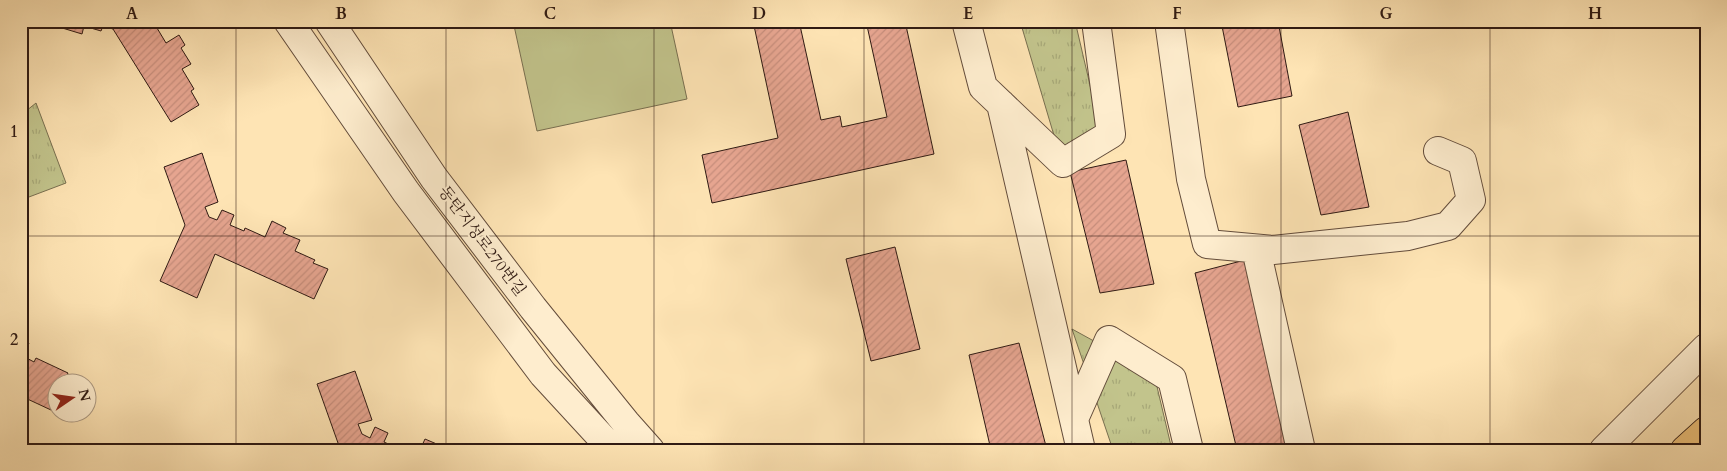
<svg xmlns="http://www.w3.org/2000/svg" width="1727" height="471" font-family="Cardo,'Noto Serif KR',serif">
  <style>
    .park { fill: url(#park-tufts); stroke: #786f50 }
    .pitch { fill: #c2c48c; stroke: #786f50 }
    .building { fill: url(#building-hatch); stroke: #2f1a13 }
    .lines { fill: none; stroke-linecap: round; stroke-linejoin: round }
    .minor-casing { stroke: #634c3b; stroke-width: 30 }
    .major-casing { stroke: #2f1a13; stroke-width: 30 }
    .minor { stroke: #feedce; stroke-width: 28 }
    .major { stroke: #efc27a; stroke-width: 28 }
    .grid { fill: none; stroke: #2f1a13; stroke-width: 1; stroke-opacity: 0.55 }
    .labels { text-anchor: middle; dominant-baseline: central; stroke-width: 4; stroke-linejoin: round; paint-order: stroke }
    .street-label { font-size: 16px; fill: #2f1a13; stroke: #feedce }
    .neatline { fill: none; stroke: #2f1a13; stroke-width: 2 }
    .grid-label { font-size: 16px; text-anchor: middle; font-weight: bold; fill: #2f1a13 }
  </style>
  <defs>
    <pattern id="park-tufts" width="24" height="20" patternUnits="userSpaceOnUse" patternTransform="scale(1.25)"><rect width="24" height="20" fill="#c2c48c"/><path d="M3 7l-1-3M5 7V3M7 7l1-3M15 17l-1-3M17 17v-4M19 17l1-3" fill="none" stroke="#a7a878"/></pattern>
    <pattern id="building-hatch" width="6" height="6" patternUnits="userSpaceOnUse" patternTransform="scale(1.25)"><rect width="6" height="6" fill="#e6a590"/><path d="M-1 1l2-2M0 6l6-6M5 7l2-2" fill="none" stroke="#c68d7b"/></pattern>
  </defs>
  <rect width="100%" height="100%" fill="#fee4b4"/>
  <filter id="stains"><feTurbulence type="fractalNoise" baseFrequency=".004" numOctaves="4"/><feColorMatrix values="0 0 0 0 .2 0 0 0 0 .09 0 0 0 0 .02 0 0 0 .5 -.17"/></filter>
  <radialGradient id="worn" r=".72"><stop offset=".6" stop-color="#630" stop-opacity="0"/><stop offset="1" stop-color="#630" stop-opacity=".3"/></radialGradient>
  <path class="park" d="M1020,21H1075L1101,132L1058,149Z
    M36,103L66,183L21,200V115Z
    M1072,329L1154,374L1172,450H1113Z"/>
  <path class="pitch" d="M513,21H670L687,99L537,131Z"/>
  <path class="building" d="M54,21H149L151,25L154,23L166,43L179,35L185,45L181,48L191,64L182,69L194,89L191,91L199,105L171,122L113,29L103,26L101,31L84,26L82,34L59,27L60,24L54,22Z
    M753,21H799L821,120L840,116L842,127L887,117L866,21H905L934,154L712,203L702,155L778,138Z
    M1221,21H1278L1292,96L1238,107Z
    M1348,112L1369,207L1321,215L1299,125Z
    M202,153L218,202L205,207L209,217L217,220L222,210L234,215L230,225L244,231L245,228L265,237L272,221L286,228L283,233L300,240L295,251L315,260L313,263L328,269L314,299L215,254L197,298L160,281L185,225L164,167Z
    M1126,160L1154,284L1100,293L1070,172Z
    M895,247L920,349L871,361L846,259Z
    M1245,260L1288,450H1237L1195,273Z
    M21,339L29,343L23,356L34,362L36,358L68,373L63,384H58V395L51,410L21,396Z
    M1019,343L1047,450H991L969,355Z
    M355,371L372,420L358,424L362,434L370,438L375,427L388,433L384,442L397,448L398,446L407,450H335L338,443L317,384Z
    M425,439L439,445L437,450H420Z"/>
  <g class="lines">
    <defs>
      <path id="minor" d="M288,21L406,192L543,374L613,450
        M329,21L434,178L533,308L626,423L650,450
        M966,21L983,87L1063,163L1111,134L1096,21
        M1169,21L1191,179L1207,244L1273,250L1408,236L1448,226L1471,200L1462,161L1438,151
        M1001,104L1081,450
        M1256,249L1301,450
        M1074,419L1109,340L1172,379L1189,450
        M1604,450L1706,348"/>
      <path id="major" d="M1685,450L1706,431"/>
    </defs>
    <use href="#minor" class="minor-casing"/>
    <use href="#major" class="major-casing"/>
    <use href="#minor" class="minor"/>
    <use href="#major" class="major"/>
  </g>
  <path class="grid" d="M236,21V450M446,21V450M654,21V450M864,21V450M1072,21V450M1281,21V450M1490,21V450M21,236H1706"/>
  <g class="labels">
    <g class="street-label">
      <text transform="translate(482 241) rotate(53)">동탄지성로270번길</text>
    </g>
  </g>
  <rect width="1727" height="471" fill="none" stroke="#fee4b4" stroke-width="55"/>
  <g transform="translate(72 398) rotate(77)"><circle r="24" fill="#feedce" stroke="#ab9983"/>
  <path d="M0-4L9 19L0 12L-9 19Z" fill="#8f2418"/>
  <text y="-8" font-size="14" font-weight="bold" text-anchor="middle" fill="#2f1a13">N</text>
  </g>
  <rect x="28" y="28" width="1672" height="416" class="neatline"/>
  <g class="grid-label">
    <text x="132" y="19">A</text>
    <text x="341" y="19">B</text>
    <text x="550" y="19">C</text>
    <text x="759" y="19">D</text>
    <text x="968" y="19">E</text>
    <text x="1177" y="19">F</text>
    <text x="1386" y="19">G</text>
    <text x="1595" y="19">H</text>
    <text x="14" y="137">1</text>
    <text x="14" y="345">2</text>
  </g>
  <rect width="100%" height="100%" filter="url(#stains)"/>
  <rect width="100%" height="100%" fill="url(#worn)"/>
</svg>
